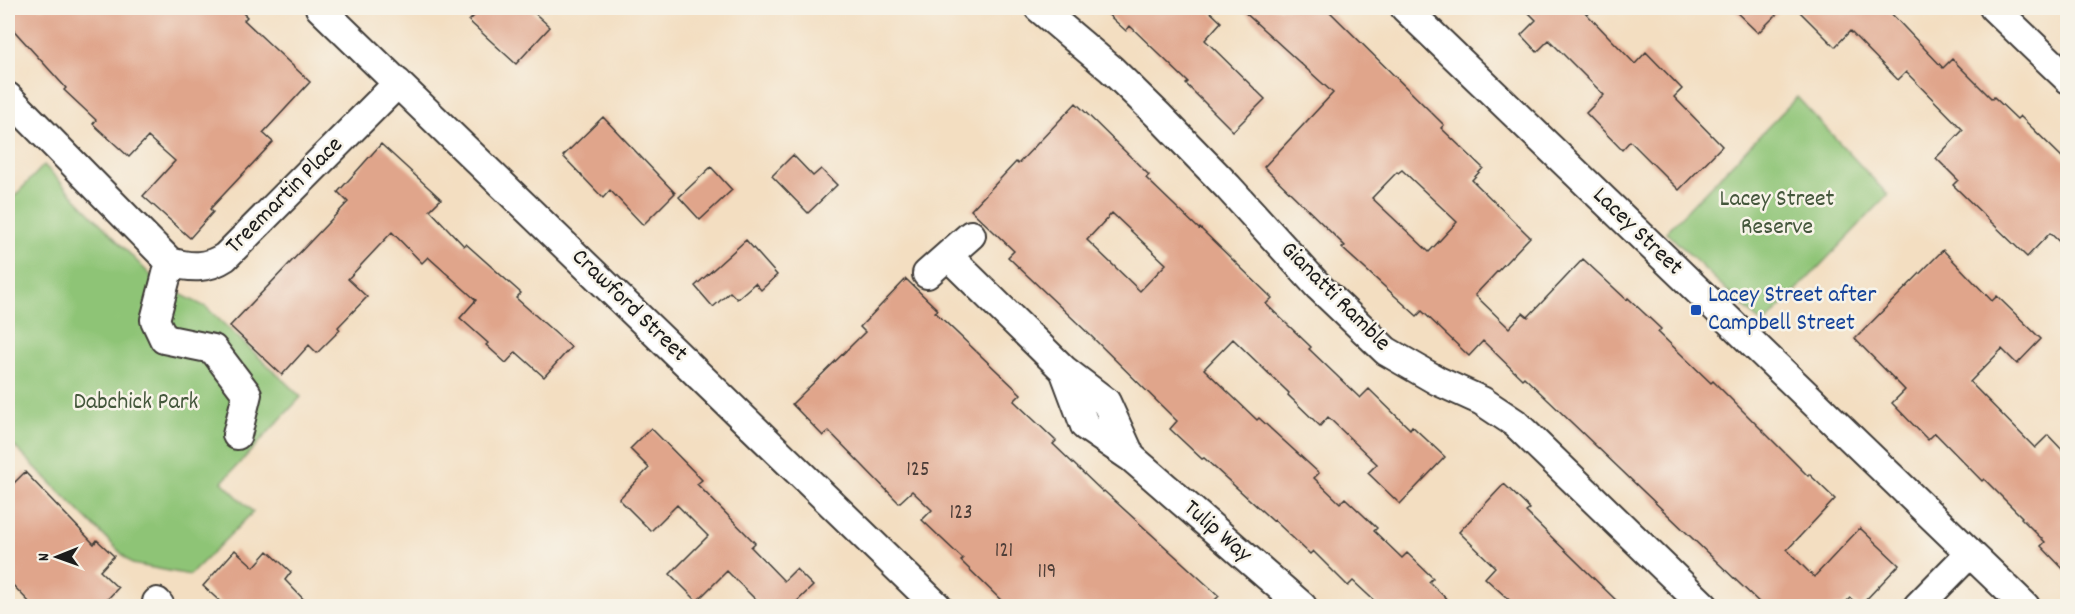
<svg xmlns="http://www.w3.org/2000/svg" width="2075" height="614" font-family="Dekko,sans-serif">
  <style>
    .green { fill: #8ec476; stroke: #557049; stroke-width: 1.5 }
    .building { fill: #e0a58b; fill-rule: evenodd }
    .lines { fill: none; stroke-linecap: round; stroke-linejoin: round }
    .minor-casing { stroke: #3c3935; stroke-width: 32 }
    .minor { stroke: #fff; stroke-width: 28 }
    .transit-dot { fill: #1a4fb4; stroke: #f7f3e8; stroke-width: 2 }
    .labels { text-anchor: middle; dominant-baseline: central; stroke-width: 5; stroke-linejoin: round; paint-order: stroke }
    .number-label { font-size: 21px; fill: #4d3e38 }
    .street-label { font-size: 24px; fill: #1c1c1c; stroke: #f7f3e8 }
    .park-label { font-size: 24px; fill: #44573c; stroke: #f7f3e8 }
    .transit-label { font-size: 24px; fill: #164399; stroke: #f7f3e8; text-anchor: start }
  </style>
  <rect width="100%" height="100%" fill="#f7f3e8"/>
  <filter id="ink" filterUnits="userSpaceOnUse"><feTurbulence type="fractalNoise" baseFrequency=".0167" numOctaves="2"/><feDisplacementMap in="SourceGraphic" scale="12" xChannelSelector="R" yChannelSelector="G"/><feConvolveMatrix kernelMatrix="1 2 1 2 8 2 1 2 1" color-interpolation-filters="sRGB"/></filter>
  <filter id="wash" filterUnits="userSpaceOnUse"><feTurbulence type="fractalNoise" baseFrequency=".008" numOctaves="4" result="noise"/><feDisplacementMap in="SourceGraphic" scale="24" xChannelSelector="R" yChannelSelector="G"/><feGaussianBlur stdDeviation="1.35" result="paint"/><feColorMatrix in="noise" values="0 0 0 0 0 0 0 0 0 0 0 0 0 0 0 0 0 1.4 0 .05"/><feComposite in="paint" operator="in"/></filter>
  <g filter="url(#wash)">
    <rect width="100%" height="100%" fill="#f3dec1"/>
    <path class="green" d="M1797,97L1888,195L1763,325L1666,232Z
      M44,165L158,283L206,307L301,397L222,482L253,512L190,575L132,564L8,440V203Z"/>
    <g id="blocks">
      <path class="building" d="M8,8H238L247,17L244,20L310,82L263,133L273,142L210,209L213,212L190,238L143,196L175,161L148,137L129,157L93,124L96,120L64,90L66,88L8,24Z
        M482,8H529L550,27L516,64L469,21Z
        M1101,8H1206L1221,22L1205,40L1265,99L1233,131L1186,84L1188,82L1130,26L1126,31Z
        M1240,8H1326L1444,125L1441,128L1483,168L1472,180L1530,237L1475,295L1509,328L1523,313L1528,317L1583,259L1627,300L1628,298L1661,329L1658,332L1711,383L1713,381L1808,476L1809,474L1835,499L1787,550L1814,577L1860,528L1899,565L1860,606L1850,598L1842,606H1763L1524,377L1522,379L1483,341L1469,356L1422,311L1417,316L1342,248L1345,246L1264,167L1333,93ZM1402,170L1457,222L1429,252L1372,198L1397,172L1398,173Z
        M1524,8H1581L1635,64L1646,52L1682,89L1674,97L1722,146L1679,190L1630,141L1622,150L1586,113L1604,95L1549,40L1537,52L1521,35L1536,20Z
        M1732,8H1783L1758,33Z
        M1796,8H1886L1943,68L1952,59L1992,99L1994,97L2017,119L2020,116L2067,162V249L2050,233L2027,257L1953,185L1958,180L1936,158L1963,130L1906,72L1898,80L1850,31L1835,47Z
        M1076,103L1149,175L1146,178L1199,229L1200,228L1272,298L1266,304L1311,347L1309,349L1360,398L1369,389L1410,429L1412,426L1445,457L1400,504L1368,473L1377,464L1328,417L1320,426L1288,395L1289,393L1233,339L1204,369L1257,420L1259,418L1319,473L1314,478L1340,503L1345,498L1377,528L1374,531L1402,558L1407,553L1433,578L1429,582L1454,606H1380L1353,581L1348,586L1313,551L1310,554L1274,520L1273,521L1204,458L1202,459L1170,429L1177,421L1090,335L1008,257L1014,251L971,210L1016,162L1018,164ZM1112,213L1166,264L1140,291L1087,240Z
        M603,117L675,193L643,225L610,190L603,198L563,156Z
        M381,144L441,199L430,210L464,246L466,244L521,293L516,298L571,347L544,377L516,352L506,363L486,345L488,343L460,318L476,300L428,257L422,263L392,232L348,279L367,297L338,327L340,330L317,353L309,345L282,375L230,326L348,202L338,192Z
        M793,155L813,176L821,169L837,185L808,213L772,176Z
        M711,167L732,190L700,220L679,197Z
        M746,240L777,275L761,290L755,283L737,299L730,292L713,307L695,286Z
        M1943,250L1992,301L1997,296L2041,339L2017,364L2002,349L1970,382L2035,448L2048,435L2067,455V573L2041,546L2045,542L2021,518L2022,517L1984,479L1982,481L1935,433L1928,440L1892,403L1905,390L1855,339Z
        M906,279L938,310L935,312L1021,394L1014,401L1056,441L1053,444L1103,492L1104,491L1219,596L1209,606H1007L961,561L963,559L922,520L932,510L912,491L899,503L829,431L823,436L792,404L865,332L860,327Z
        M651,428L702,480L697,484L755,543L751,547L784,581L796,569L813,586L792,606H762L727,571L697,601L670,574L708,536L677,505L651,531L619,499L649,468L630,449Z
        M25,472L94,544L97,540L114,556L100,571L118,588L101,606H33L8,580V489Z
        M1504,484L1530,509L1526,512L1622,606H1516L1485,578L1495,567L1459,532Z
        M235,550L254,567L268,551L291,572L285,580L310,606H225L203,586Z"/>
    </g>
  </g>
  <g filter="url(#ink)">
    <use href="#blocks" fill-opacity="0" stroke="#3c3935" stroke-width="1.5"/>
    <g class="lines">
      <defs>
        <path id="minor" d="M320,8L937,606
          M1039,8L1111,69L1159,116L1228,187L1319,287L1386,351L1438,381L1482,401L1515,423L1704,606
          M1405,8L2025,606
          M1994,8L2068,79
          M8,97L170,262C190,268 207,269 225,257L398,83
          M948,256L1064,370L1106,402L1131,457
          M170,262L155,320L164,339L213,349L247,394L237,435
          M927,274L971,235
          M1064,370L1085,426L1132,458L1302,606
          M157,602L160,606
          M1918,606L1970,553"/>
      </defs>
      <use href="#minor" class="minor-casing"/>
      <use href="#minor" class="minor"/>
    </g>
  </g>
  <rect class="transit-dot" x="1690" y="304" width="12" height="12" rx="3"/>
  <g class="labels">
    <g class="number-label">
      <text x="918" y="471">125</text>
      <text x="961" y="514">123</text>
      <text x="1004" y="552">121</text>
      <text x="1047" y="573">119</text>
    </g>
    <g class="street-label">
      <text transform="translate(285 196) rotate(-45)">Treemartin Place</text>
      <text transform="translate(1637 232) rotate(44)">Lacey Street</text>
      <text transform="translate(1335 297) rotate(45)">Gianatti Ramble</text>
      <text transform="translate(629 306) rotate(44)">Crawford Street</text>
      <text transform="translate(1217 532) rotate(41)">Tulip Way</text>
    </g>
    <g class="park-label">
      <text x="1777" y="200">Lacey Street<tspan x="1777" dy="28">Reserve</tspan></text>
      <text x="136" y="403">Dabchick Park</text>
    </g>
    <g class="transit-label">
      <text x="1708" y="296">Lacey Street after<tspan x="1708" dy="28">Campbell Street</tspan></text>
    </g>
  </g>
  <rect width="2075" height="614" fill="none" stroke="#f7f3e8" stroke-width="30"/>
  <g transform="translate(57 557) rotate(269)" stroke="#f7f3e8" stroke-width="4.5" paint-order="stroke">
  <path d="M0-4.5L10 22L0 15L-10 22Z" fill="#1c1c1c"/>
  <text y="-9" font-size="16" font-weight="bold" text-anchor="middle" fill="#1c1c1c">N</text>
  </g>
</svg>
